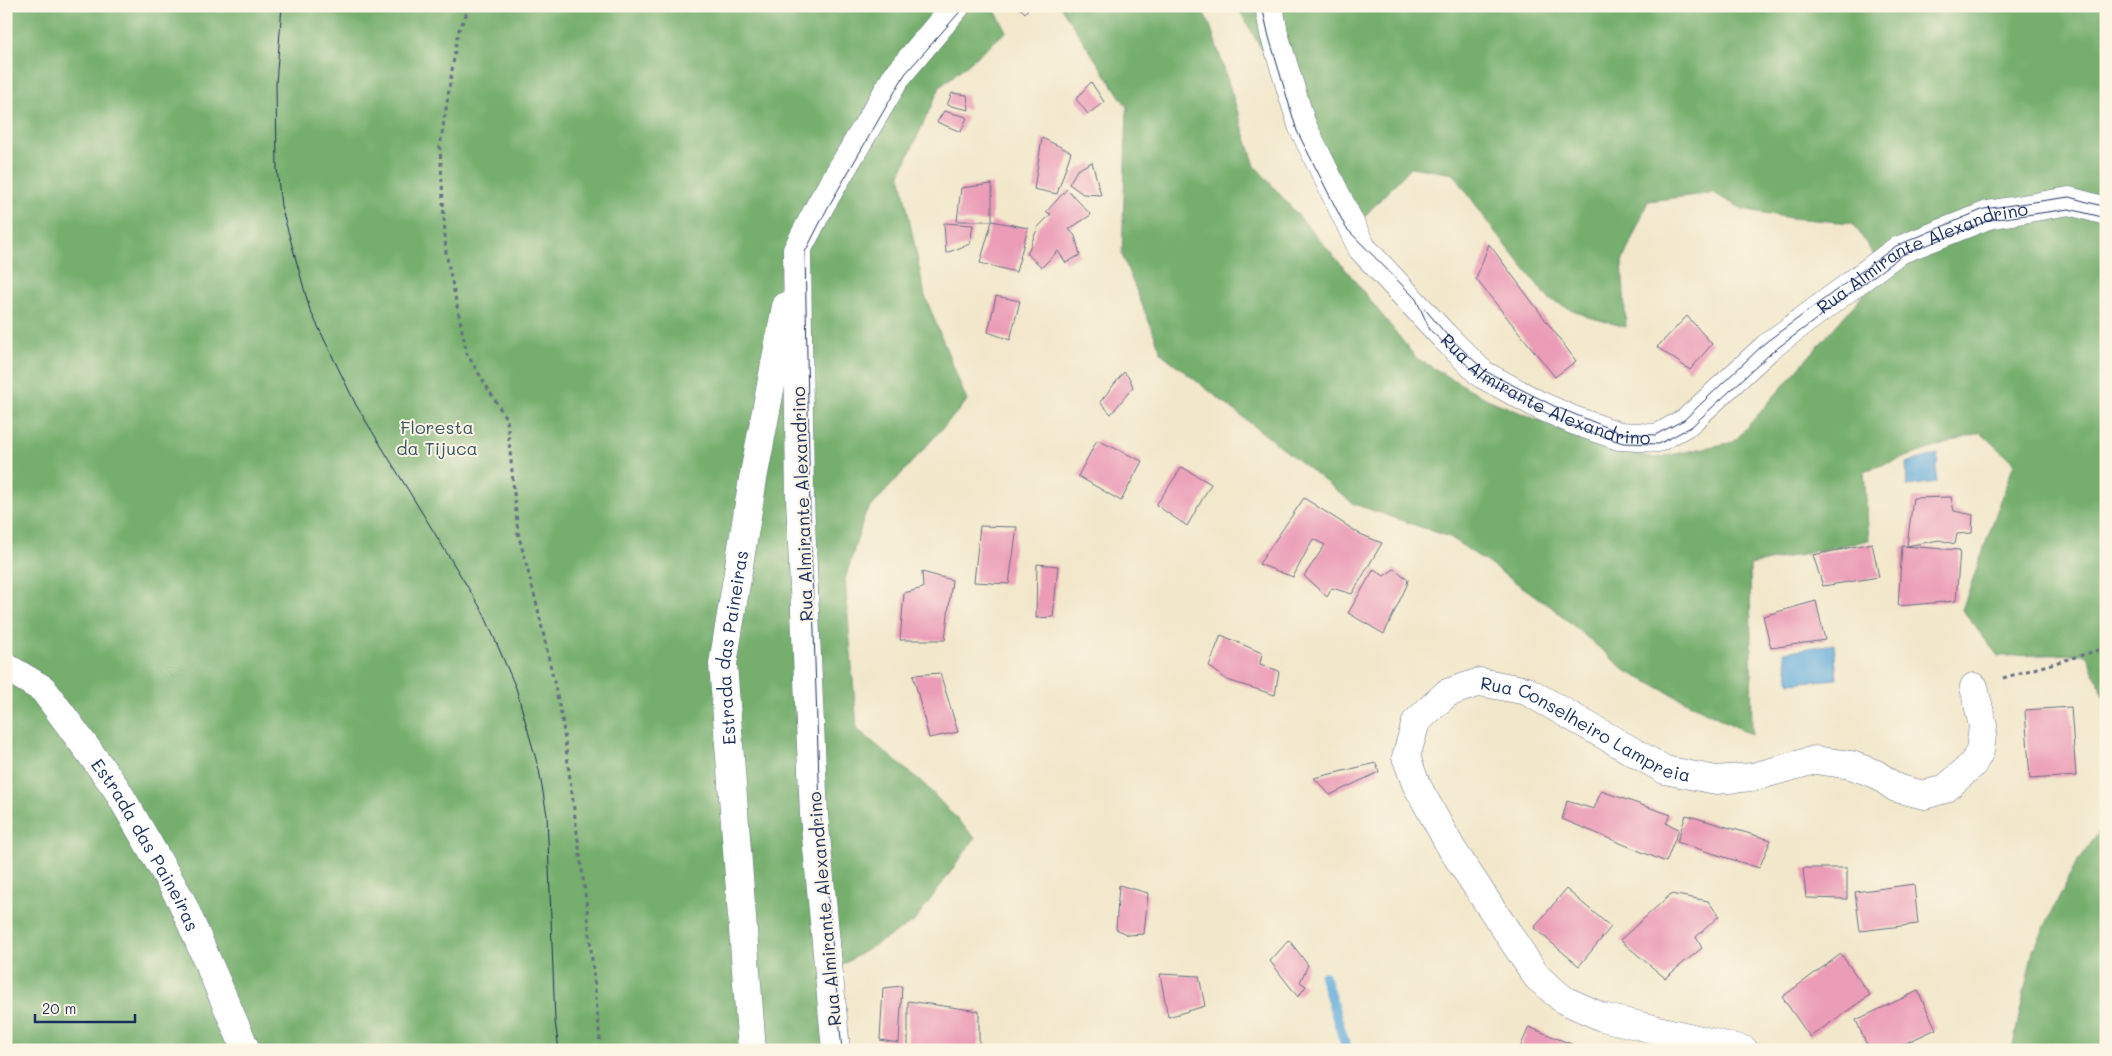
<svg xmlns="http://www.w3.org/2000/svg" width="2112" height="1056" font-family="Mali,sans-serif">
  <style>
    .forest { fill: #74ae6d; stroke: #486e66 }
    .water { fill: #62acda; stroke: #3e6e9c }
    .lines { fill: none; stroke-linecap: round; stroke-linejoin: round }
    .stream { stroke: #62acda; stroke-width: 10 }
    .building { fill: #eb9cb7 }
    .minor-casing { stroke: #666f84; stroke-width: 29 }
    .path { stroke: #666f84; stroke-width: 3; stroke-dasharray: 4 4; stroke-linecap: butt }
    .minor { stroke: #fff; stroke-width: 28 }
    .tram { stroke: #1b2f5e; stroke-width: 1 }
    .labels { text-anchor: middle; dominant-baseline: central; stroke-width: 4; stroke-linejoin: round; paint-order: stroke }
    .street-label { font-size: 18px; fill: #1b2f5e; stroke: #fcf5e5 }
    .park-label { font-size: 18px; fill: #385666; stroke: #fcf5e5 }
  </style>
  <rect width="100%" height="100%" fill="#fcf5e5"/>
  <filter id="ink" filterUnits="userSpaceOnUse"><feTurbulence type="fractalNoise" baseFrequency=".02" numOctaves="2"/><feDisplacementMap in="SourceGraphic" scale="10" xChannelSelector="R" yChannelSelector="G"/><feConvolveMatrix kernelMatrix="1 2 1 2 8 2 1 2 1" color-interpolation-filters="sRGB"/></filter>
  <filter id="wash" filterUnits="userSpaceOnUse"><feTurbulence type="fractalNoise" baseFrequency=".0096" numOctaves="4" result="noise"/><feDisplacementMap in="SourceGraphic" scale="20" xChannelSelector="R" yChannelSelector="G"/><feGaussianBlur stdDeviation="1.12" result="paint"/><feColorMatrix in="noise" values="0 0 0 0 0 0 0 0 0 0 0 0 0 0 0 0 0 1.4 0 .05"/><feComposite in="paint" operator="in"/></filter>
  <g filter="url(#wash)">
    <rect width="100%" height="100%" fill="#f2e7cb"/>
    <path class="forest" d="M6,6H992L1007,31L940,87L900,174L925,296L967,401L865,514L845,579L857,729L925,785L975,838L915,921L840,966L847,1050H6Z
      M1060,6H1200L1210,25L1255,166L1347,271L1416,358L1487,399L1599,445L1655,458L1734,442L1884,271L1853,223L1790,218L1743,209L1713,193L1648,201L1622,262L1626,327L1588,317L1549,299L1492,228L1454,174L1411,167L1360,221L1237,6H2106V701L2086,654L1998,656L1962,610L2014,463L1981,432L1864,471L1869,540L1750,565L1752,735L1626,671L1553,608L1450,537L1354,504L1162,354L1122,255L1127,107Z
      M2106,822V1050H2012L2033,950L2075,866Z"/>
    <path class="water" d="M1938,454L1936,482L1907,486L1906,463Z
      M1834,644L1837,679L1790,683L1784,652Z"/>
    <g class="lines">
      <path class="stream" d="M1324,976L1347,1050"/>
    </g>
    <g id="blocks">
      <path class="building" d="M1018,6H1030L1025,13Z
        M1091,82L1104,102L1088,114L1076,99Z
        M952,93L967,95L969,110L947,105Z
        M944,111L967,117L961,132L937,122Z
        M1042,138L1071,152L1057,194L1034,189Z
        M1092,162L1101,195L1083,194L1069,184L1077,170Z
        M992,184V221H957L961,188Z
        M1067,189L1091,215L1069,229L1075,236L1080,255L1066,263L1058,251L1042,267L1027,254L1038,227L1051,214L1046,212Z
        M992,221L1028,228L1016,272L980,263Z
        M944,223L973,225L970,244L946,253Z
        M1489,244L1576,361L1555,377L1476,279Z
        M996,296L1020,301L1010,340L988,332Z
        M1687,316L1712,344L1690,370L1657,347Z
        M1124,372L1130,379L1133,387L1111,414L1100,402Z
        M1097,440L1142,461L1121,501L1078,476Z
        M1182,467L1211,484L1187,526L1156,505Z
        M1951,497L1954,511L1973,515L1972,533L1957,534L1955,544L1939,540L1907,546L1913,498Z
        M1304,498L1360,534L1382,543L1352,594L1332,588L1327,597L1304,576L1325,545L1313,539L1293,577L1259,564Z
        M980,526L1017,527L1009,584L974,582Z
        M1872,543L1879,577L1823,586L1813,555Z
        M1902,546L1960,550L1956,601L1898,606Z
        M1037,564L1058,566L1053,617L1036,618Z
        M1374,569L1384,576L1394,569L1408,579L1407,585L1384,634L1348,613Z
        M922,572L952,580L945,640H900L904,593L923,588Z
        M1816,601L1825,640L1771,648L1763,616Z
        M1221,635L1262,653L1260,664L1279,671L1275,695L1227,680L1209,666Z
        M940,673L958,732L929,738L913,675Z
        M2071,707L2076,776L2030,779L2025,710Z
        M1376,763L1379,772L1330,795L1314,778Z
        M1601,791L1671,815L1666,823L1679,829L1666,862L1562,819L1567,801L1594,809Z
        M1686,815L1771,840L1759,868L1677,842Z
        M1803,868H1847V899L1806,898Z
        M1914,884L1918,924L1860,931L1855,892Z
        M1119,885L1148,893L1144,934L1128,935L1116,929Z
        M1566,889L1611,927L1579,966L1534,928Z
        M1671,894L1708,901L1719,916L1696,937L1702,948L1665,978L1620,940Z
        M1289,940L1308,965L1300,982L1306,986L1298,997L1270,961Z
        M1841,954L1870,995L1810,1037L1782,997Z
        M1160,974L1199,976L1205,1006L1168,1017Z
        M902,986L899,1043L880,1040L883,988Z
        M1918,991L1936,1029L1891,1050H1869L1856,1020Z
        M908,1001L979,1011V1050H908Z
        M1529,1027L1586,1050H1519Z"/>
    </g>
  </g>
  <g filter="url(#ink)">
    <use href="#blocks" fill-opacity="0" stroke="#666f84" stroke-width="1"/>
    <g class="lines">
      <defs>
        <g id="minor">
          <path id="s1" d="M1269,6L1274,34L1302,125L1362,248L1444,336L1482,374L1537,404L1573,420L1619,436L1658,438L1687,422L1767,348L1897,251L1988,215L2069,201L2106,211"/>
          <path id="s2" d="M6,667L43,689L116,788L181,900L246,1050"/>
          <path id="s3" d="M752,1050L723,664L753,479L786,306"/>
          <path d="M836,1050L814,815L800,499L797,250L821,204L897,76L956,6"/>
          <path id="s4" d="M1744,1050L1602,1017L1564,1000L1537,977L1452,849L1416,784L1406,757L1416,722L1447,693L1480,682L1527,691L1665,770L1716,780L1753,777L1815,760L1851,765L1876,774L1896,788L1924,795L1945,789L1973,764L1980,751L1983,726L1974,687"/>
        </g>
      </defs>
      <use href="#minor" class="minor-casing"/>
      <path class="path" d="M470,6L458,32L440,147L446,253L467,354L507,420L518,533L537,605L562,718L587,908L601,1050
        M2003,678L2106,648"/>
      <use href="#minor" class="minor"/>
      <path class="tram" d="M282,6L276,84L277,169L281,206L310,310L356,405L483,612L516,688L539,770L547,815L555,1021L559,1050
        M1262,6L1269,37L1297,131L1346,228L1416,299L1430,330L1481,378L1567,424L1623,443L1659,444L1691,427L1771,353L1902,255L1990,220L2069,209L2106,218
        M1424,308L1446,334L1485,371L1554,406L1621,433L1655,435L1684,420L1766,342L1896,246L1984,209L2069,197L2106,207
        M842,1050L820,809L810,514L805,252L827,209L905,74L965,6"/>
    </g>
  </g>
  <g class="labels">
    <g class="street-label">
      <text stroke="none"><textPath href="#s1" startOffset="949">Rua Almirante Alexandrino</textPath></text>
      <text stroke="none"><textPath href="#s1" startOffset="499">Rua Almirante Alexandrino</textPath></text>
      <text transform="translate(802 504) rotate(-92)">Rua Almirante Alexandrino</text>
      <text stroke="none"><textPath href="#s3" startOffset="404">Estrada das Paineiras</textPath></text>
      <text stroke="none"><textPath href="#s4" startOffset="710">Rua Conselheiro Lampreia</textPath></text>
      <text stroke="none"><textPath href="#s2" startOffset="230">Estrada das Paineiras</textPath></text>
      <text transform="translate(824 909) rotate(-95)">Rua Almirante Alexandrino</text>
    </g>
    <g class="park-label">
      <text x="437" y="427">Floresta<tspan x="437" dy="21">da Tijuca</tspan></text>
    </g>
  </g>
  <rect width="2112" height="1056" fill="none" stroke="#fcf5e5" stroke-width="25"/>
  <path d="M35 1014v8h100v-8" fill="none" stroke="#1b2f5e" stroke-width="2.5"/>
  <text x="42" y="1014" font-size="15" fill="#1b2f5e" stroke="#fcf5e5" stroke-width="4" paint-order="stroke">20 m</text>
</svg>
